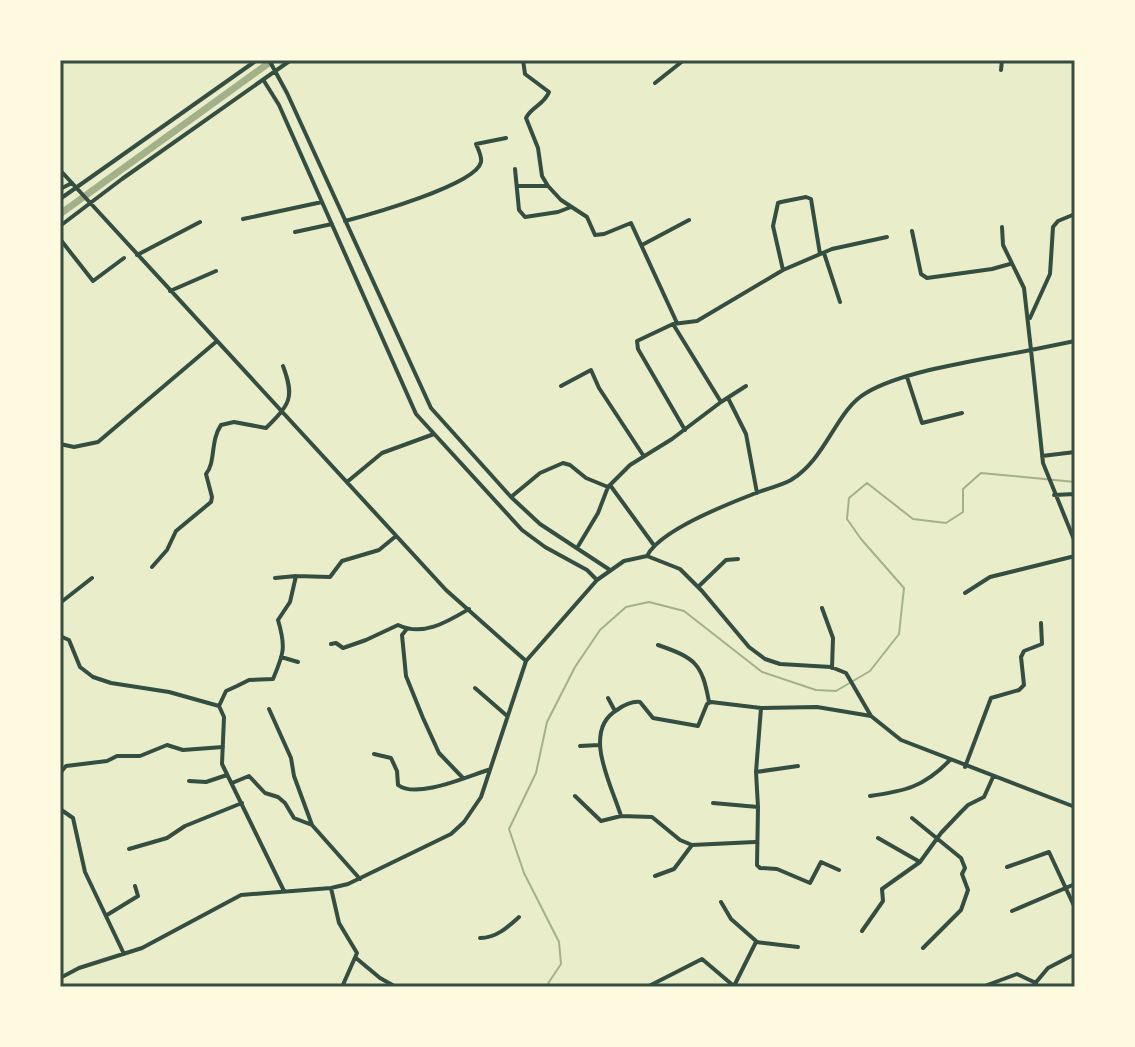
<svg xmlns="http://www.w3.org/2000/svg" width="1135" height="1047" font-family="Lato,sans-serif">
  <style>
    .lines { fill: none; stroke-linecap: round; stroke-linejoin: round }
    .stream { stroke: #a3b18a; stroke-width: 2 }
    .canal { stroke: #a3b18a; stroke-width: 7 }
    .minor { stroke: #344e41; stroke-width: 4 }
    .neatline { fill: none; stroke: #344e41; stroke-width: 3 }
  </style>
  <rect width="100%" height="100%" fill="#e9edc9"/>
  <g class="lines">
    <path class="stream" d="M541,987L547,985L561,964L559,942L524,873L509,829L536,773L547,722L575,667L600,630L626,607L649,602L684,611L762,672L816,690L836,691L870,671L899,634L904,588L861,539L847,519L849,498L867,483L913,519L946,523L963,512V489L981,473L1075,482"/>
    <path class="canal" d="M60,214L273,60"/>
    <path class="minor" d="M269,60L287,93L431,408L511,497L540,524L610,570
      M523,60L525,74L549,92C544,105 531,107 526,118L538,148L542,176L548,186
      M1001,70L1002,60
      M264,81L279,105L416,414L522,530L545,547L587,570L597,580
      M655,83L684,60
      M515,169L519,210L525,217L558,212L571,207
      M60,170L446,590L526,661
      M519,186H548L561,200L587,217L595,235L604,234L631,223L677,323
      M60,189L72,183
      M60,199L257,60
      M243,219L322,202
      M345,221C368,215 476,185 481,162C482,156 478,149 476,144L506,138
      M60,226L122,179L291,60
      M1002,227L1003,245L1024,288L1031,350L1075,341
      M912,231L921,274L927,278L992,269L1010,264
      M295,232L332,224
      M60,239L93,281L124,258
      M642,245L689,220
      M824,253L840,302
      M137,255L200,222
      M783,270L773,226L778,203L781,202L806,197L811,199L820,254
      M170,291L216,271
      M1030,318L1050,274L1053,227L1058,221L1075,214
      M673,324L721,402
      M907,377L922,423L962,413
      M561,386L591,370L599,388L643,455
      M728,398L746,434L757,493
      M685,430L638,349L637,341L673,324L697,321L783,270L832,249L887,237
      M60,444L74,447L98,442L217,341
      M1042,456L1075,452
      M347,482L382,453L434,434
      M610,485L653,544
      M1054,495L1075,494
      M511,497L540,473L563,463L570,465L586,478L608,487
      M577,548L598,513L608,487L630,465L672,439L721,402L746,386
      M647,556C659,531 725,505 751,495C764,489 778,487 791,480C827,458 836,410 866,393C904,370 986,359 1031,350L1043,463L1075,542
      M152,567L167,550L176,531L211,502L212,497L206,474C216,462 210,441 221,425L234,422L266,428C290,404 295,398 283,366
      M275,578L296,576
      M698,587L726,560L738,559
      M965,593L990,577L1075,556
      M60,603L92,578
      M822,608L833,638L832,668
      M406,630L402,635L406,676L423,718L439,753L463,778
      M60,636L69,640L80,667L93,677L111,683L169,692L219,706
      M331,644L336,643L343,648L366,640L398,625C423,637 447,622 469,609
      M658,645C695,658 702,663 709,702
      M281,657L298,662
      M475,688L506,715
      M608,698L615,711
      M761,708L756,772L758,807L757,865L760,868L777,869L810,883L821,862L839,870
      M269,709L291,758L294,776L312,825L360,879
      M580,746L599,745
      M374,754L391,758L397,771L398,785C416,799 466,777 488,770
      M965,767L991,698L1019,690L1024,685L1021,657L1024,651L1042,644L1041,623
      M756,772L798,766
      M60,773L66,766L107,761L117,756H140L167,745L183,750L223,747
      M189,781L206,782L227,775
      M232,783L249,776L265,793L278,797L285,803L294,818L312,825
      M575,796L601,821L621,816L652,817L680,840L692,845L755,842
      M870,796C905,791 924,787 950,760
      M713,803L758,807
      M60,809L73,818L85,872L124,954
      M621,816C612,786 581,731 617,710C624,705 631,701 640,702L653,718L698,726L707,704L711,702L761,708L817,707L871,716
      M912,818L961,858L965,868L962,874L968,890L961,910L923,948
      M878,838L920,862
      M129,849L167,838L185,826L242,803
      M1007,867L1049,852L1075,908
      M655,876L674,869L692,845
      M331,888L339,923L357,953L342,987
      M284,891L222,764L224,717L219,706L226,691L237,686L249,680L273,679C284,653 286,647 278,620L290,602L296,576L330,577L342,561L379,550L396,536
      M721,902L731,919L756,941
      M1012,911L1075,884
      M107,915L138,896L135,886
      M862,931L883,901L882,889L920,862L941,833L961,812L968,805L984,797L993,777
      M480,938C496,938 508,927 519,917
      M356,958L380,978L396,987
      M60,978L79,968L142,948L241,895L331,888L348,884L451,834L464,822L481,797L526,661L597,580L624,561L647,556L680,569L702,591L749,647L765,659L780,664L831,667L846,673L871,716L901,740L1075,807
      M734,986L756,942L798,947
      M647,987L702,959L735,987
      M982,987L1017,974L1036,983
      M1032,987L1048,968L1075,954"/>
  </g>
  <rect width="1135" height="1047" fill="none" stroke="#fefae0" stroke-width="124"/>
  <rect x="62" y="62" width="1011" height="923" class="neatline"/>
</svg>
